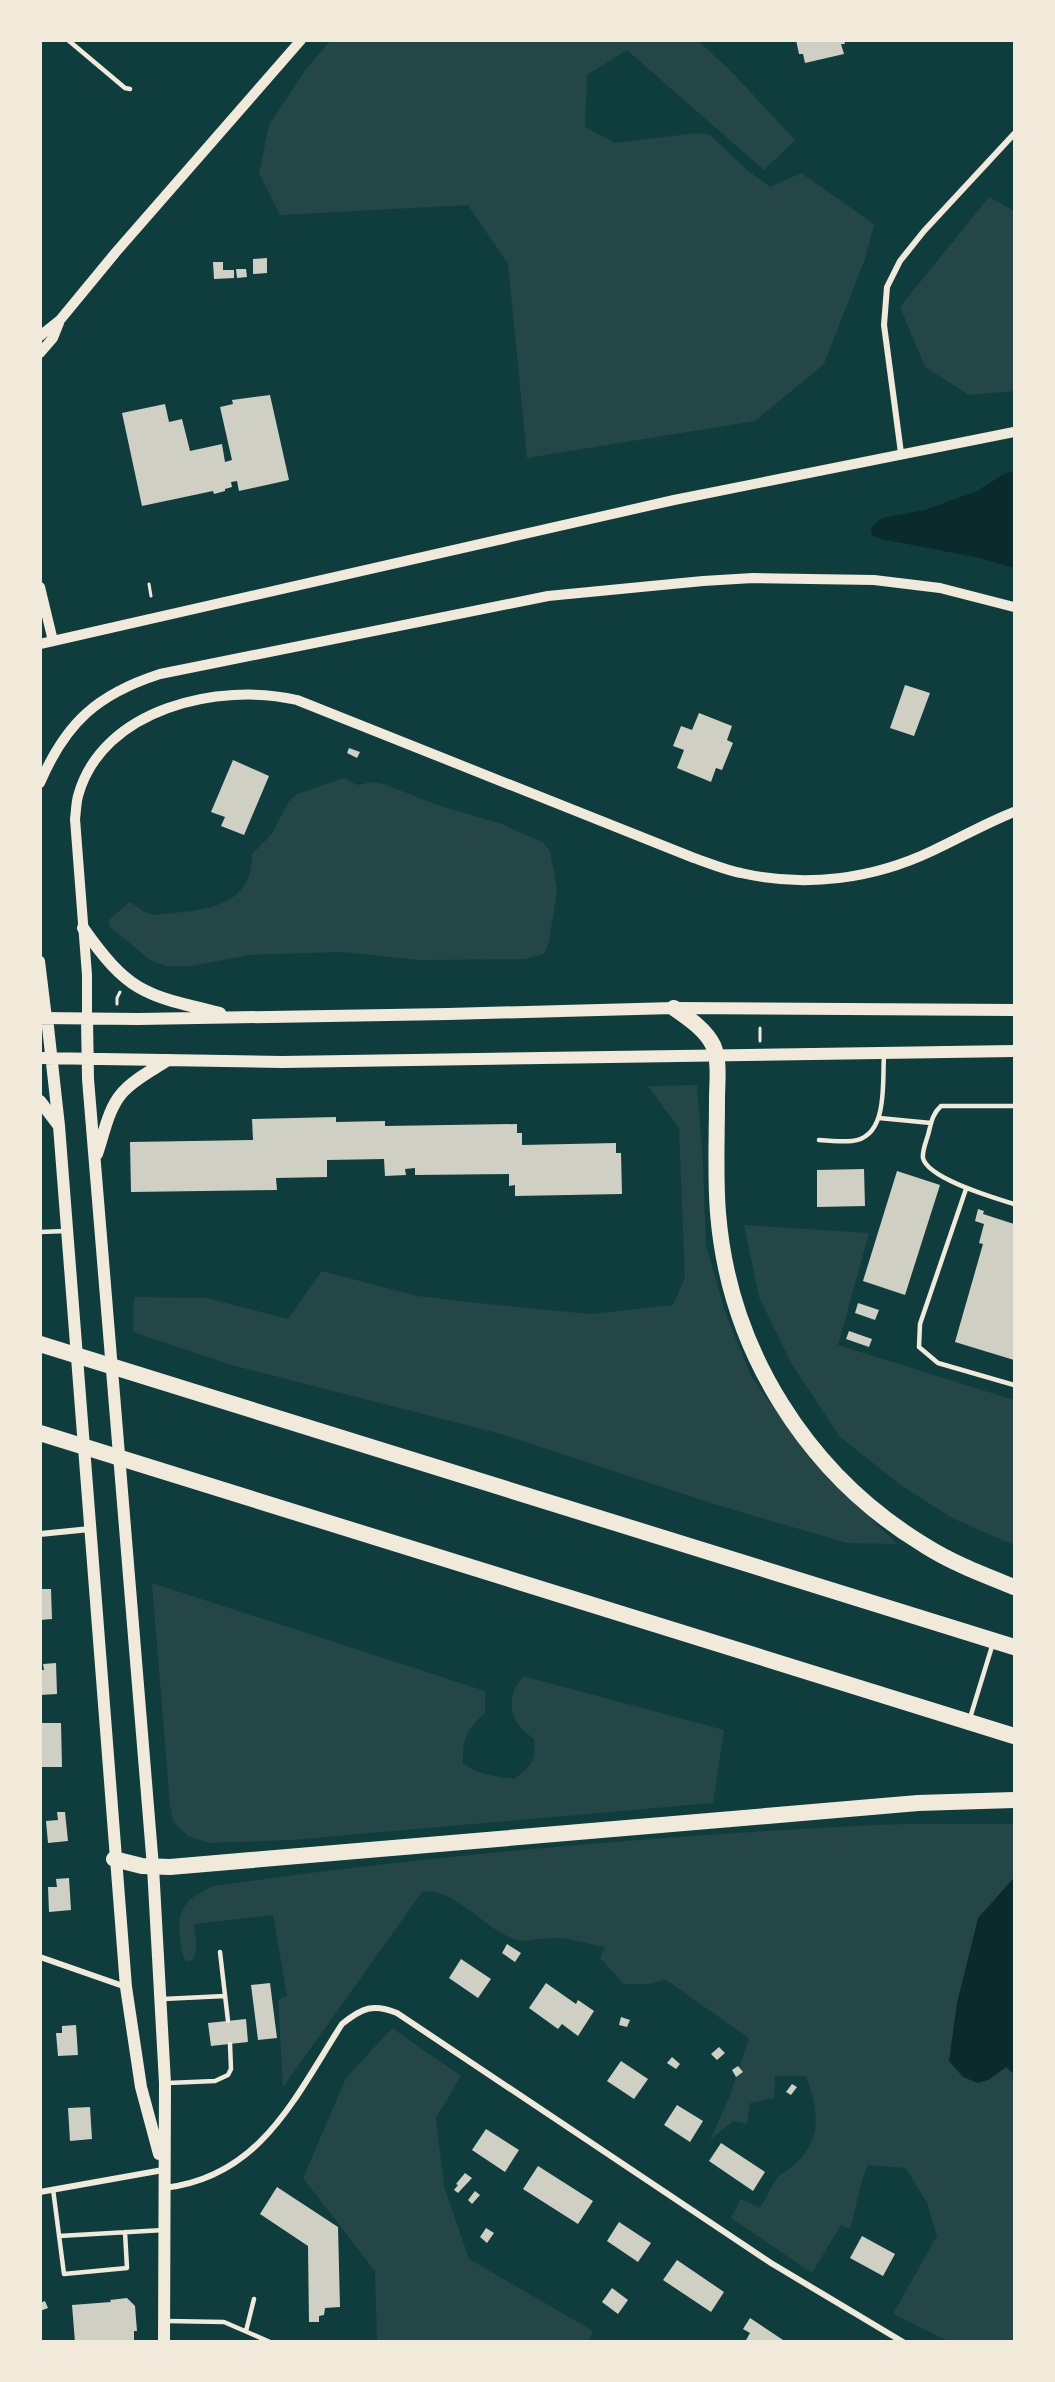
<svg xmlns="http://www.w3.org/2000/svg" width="1055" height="2382" font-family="'Golos Text',sans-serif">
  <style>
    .green { fill: #244646 }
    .water { fill: #0a2a2b }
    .building { fill: #cfcfc3 }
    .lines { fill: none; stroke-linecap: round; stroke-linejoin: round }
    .path { stroke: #f1e9da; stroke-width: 3 }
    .service { stroke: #f1e9da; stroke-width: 4.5 }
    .minor { stroke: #f1e9da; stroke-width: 6 }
    .tertiary { stroke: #f1e9da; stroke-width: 10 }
    .secondary { stroke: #f1e9da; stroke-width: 12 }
    .motorway { stroke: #f1e9da; stroke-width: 16 }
  </style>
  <rect width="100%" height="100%" fill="#0f3d3e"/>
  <path class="green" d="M331,40L698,41L729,69L795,140L764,170L627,50L587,75L585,127L615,143L697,133L710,135L747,170L770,187L801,173L874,224L866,256L824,364L755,421L527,458L508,264L468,205L280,215L259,173L269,125L306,69Z
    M989,197L1014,211V391L969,395L925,367L900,307Z
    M344,778L357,785L372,782L384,784L437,805L499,823L542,842L550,851L557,890L549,942L544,954L525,959L419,960L342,952L249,955L191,966H166L150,960L109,926V920L129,902C136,905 143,912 149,914C159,916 172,913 182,912C219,908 253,898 252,854L272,834L289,801L297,794Z
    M697,1085L703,1163L706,1244L725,1312L751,1376L811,1460L897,1544L847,1543L717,1505L501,1434L235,1366L133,1332L134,1297L207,1298L288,1319L322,1271L417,1296L496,1305L591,1314L673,1305L685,1278L679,1128L648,1086Z
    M744,1225L869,1233L838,1345L1014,1400V1545L952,1518L902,1486L840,1437L791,1363L759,1297Z
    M152,1583L485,1691V1713C467,1730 462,1738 463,1763C476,1775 497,1776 514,1779C532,1765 536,1762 534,1739C509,1722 504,1700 523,1676L724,1730L713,1803L291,1840L209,1843L188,1836L173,1822L170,1805Z
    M1014,1824V1878L978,1918L988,2080L1006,2067L1014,2074V2341H948L893,2314L937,2236L927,2203L906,2168L868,2165C858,2186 857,2208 850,2229L841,2225L812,2273L731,2218L741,2199L760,2208C766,2198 772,2185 779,2176C784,2172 790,2169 794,2165C824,2138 818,2110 806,2076H775L774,2098L750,2103L747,2124L733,2121L710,2140L729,2098L749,2038L666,1980L648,1984H624L600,1958L605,1947C589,1945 571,1937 555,1938C527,1938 527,1948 498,1931C478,1919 446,1886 422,1892L283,2087L278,2000L287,1996L273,1915L194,1924C195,1937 200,1951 191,1961H186C181,1953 181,1946 180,1937C177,1906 187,1898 214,1886C432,1855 654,1836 874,1825C921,1823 968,1824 1014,1824Z
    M392,2028L461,2076L436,2118L444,2186L469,2259L593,2331L589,2341H377L375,2271L303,2178L346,2078Z"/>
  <path class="water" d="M1014,471V568L980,558L881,539L872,535L871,527L882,518L925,510L977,491L1004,474Z
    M1014,1878V2074L1006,2067L988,2080L978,2083L963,2077L949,2061L957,2003L978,1918Z"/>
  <path class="building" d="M796,40H844L845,44H841L844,54L805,63L803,54H799Z
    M267,258V273L253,274V259Z
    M213,262H223V270H234V278L214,279Z
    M236,269H246L247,277L237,278Z
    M270,395L289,480L239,491L237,481L231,482L232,487L225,489V491L214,494L213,491L142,506L122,413L165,404L169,422L182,419L190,451L222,444L225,462L232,460L220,407L233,404L232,400Z
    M905,685L930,693L914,736L890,728Z
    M699,713L732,726L727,740L733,743L722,770L716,768L711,782L677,768L684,750L673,746L681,726L692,730Z
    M349,748L360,752L357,758L347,753Z
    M233,760L269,776L244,835L221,826L225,817L211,812Z
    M336,1117V1122L385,1121V1126L517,1124V1133H522V1145L616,1143V1153H621L622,1194L515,1196V1185L509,1186V1174L415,1175V1168L405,1169L406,1175L385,1176L384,1159L327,1160V1177L276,1178L277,1190L131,1192L130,1142L253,1140L252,1119Z
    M864,1169L865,1206L817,1207V1170Z
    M897,1171L940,1185L905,1295L863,1281Z
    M978,1209L984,1211L983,1214L1014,1224V1360L955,1342L983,1244L979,1243L984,1224L975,1221Z
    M858,1303L879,1310L875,1320L855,1313Z
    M849,1331L872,1339L869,1347L846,1339Z
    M40,1589H51L52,1619L40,1620Z
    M56,1663L57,1694L40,1695V1670H44L43,1664Z
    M40,1723H61L62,1767H40Z
    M57,1812H65L68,1841L48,1843L46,1821L58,1820Z
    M69,1878L71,1910L49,1912L48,1887H57L56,1879Z
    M507,1944L521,1953L515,1962L502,1953Z
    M461,1959L491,1979L478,1998L449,1978Z
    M270,1983L277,2038L258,2040L251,1985Z
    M546,1983L576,2004L578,2000L594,2011L578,2036L562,2024L558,2029L529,2008Z
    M621,2017L630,2020L627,2027L619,2025Z
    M246,2019L248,2042L211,2046L208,2023Z
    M76,2025L78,2055L58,2056L56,2033H62V2026Z
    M719,2047L725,2053L717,2060L711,2054Z
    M672,2057L680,2064L676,2069L667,2063Z
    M621,2061L648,2079L634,2099L607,2081Z
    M738,2066L743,2072L736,2077L732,2070Z
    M792,2084L797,2087L791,2095L786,2092Z
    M677,2105L703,2121L690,2142L664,2125Z
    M90,2107L92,2139L70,2141L68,2108Z
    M486,2129L519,2150L505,2172L472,2150Z
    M721,2143L765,2172L753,2191L709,2161Z
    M538,2166L593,2201L578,2224L523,2189Z
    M465,2173L472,2178L458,2193L454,2190L458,2185L456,2184Z
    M277,2187L338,2227L340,2307L325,2308L324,2315L319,2316V2322H309L308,2246L260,2214Z
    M475,2191L480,2195L472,2204L468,2200Z
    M619,2222L651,2243L638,2262L607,2241Z
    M486,2228L494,2233L487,2243L480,2237Z
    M862,2236L895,2254L883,2276L850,2258Z
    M677,2260L724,2292L711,2312L663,2280Z
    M612,2288L628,2300L618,2314L602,2302Z
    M127,2298L135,2306L137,2331H134V2342H75L72,2305L111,2302L110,2300Z
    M45,2301L48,2308L40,2311V2303Z
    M750,2318L786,2342H745L750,2333L743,2329Z"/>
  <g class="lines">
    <path class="path" d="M149,584L151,596
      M117,1004V998L120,992
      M760,1028V1041"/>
    <path class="service" d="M68,40L125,88L130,89
      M1014,1106H941C932,1114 931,1124 928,1135C926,1142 922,1151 923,1158C928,1179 995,1198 1014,1204
      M879,1118L931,1123
      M819,1140C830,1141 842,1142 852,1141C889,1137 882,1082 884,1056
      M966,1189L920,1324L919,1347L938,1363L1014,1385
      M40,1232L66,1231
      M970,1718L993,1643
      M220,1952L228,2021
      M163,1999L225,1996
      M168,2083L215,2081L228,2075L231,2069L230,2044
      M53,2189L64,2274L127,2268L125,2232
      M59,2236L164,2230
      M167,2321L224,2322L270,2342
      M246,2331L254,2299"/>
    <path class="minor" d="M901,453L884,325L887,287L900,261L924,231L1014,134
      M40,1534L90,1529
      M40,1957L126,1987
      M164,2188C261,2177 295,2097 342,2024C362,2008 373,2003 397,2013L771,2263L903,2342
      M40,2192L163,2170"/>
    <path class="tertiary" d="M40,336L60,320L116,252L301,40
      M40,353L53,338L59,323
      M40,587L53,641
      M40,644L674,500L1014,432
      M40,783C66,722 98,694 160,674L548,596L703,581L753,578L874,580L940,588L1014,607
      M40,961L47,1018
      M87,1019V975L75,819C76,812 76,804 78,796C102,708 219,682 297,700L694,858C709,863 725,870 741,873C806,888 873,879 932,851C960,838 986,823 1014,812"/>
    <path class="secondary" d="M83,928C129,993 144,995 220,1013
      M41,1018L138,1019L448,1014L674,1008L1014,1010
      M47,1018L59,1126L126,1987L141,2087L159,2154
      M87,1019L88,1079L153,1867L165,2083L164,2342
      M40,1058L282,1062L1014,1051
      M40,1101L59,1126
      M97,1154C104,1134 108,1109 122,1093C134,1079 153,1070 168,1060"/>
    <path class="motorway" d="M674,1008C688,1018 705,1029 713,1045C720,1061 717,1083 717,1099C717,1137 715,1176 718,1213C729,1350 807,1474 924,1545C952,1563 984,1575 1014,1587
      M40,1344L1014,1647
      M40,1433L1014,1736
      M114,1859L142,1866L170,1867L918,1803L1014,1800"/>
  </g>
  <rect width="1055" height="2382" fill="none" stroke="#f1e9da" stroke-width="84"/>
</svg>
